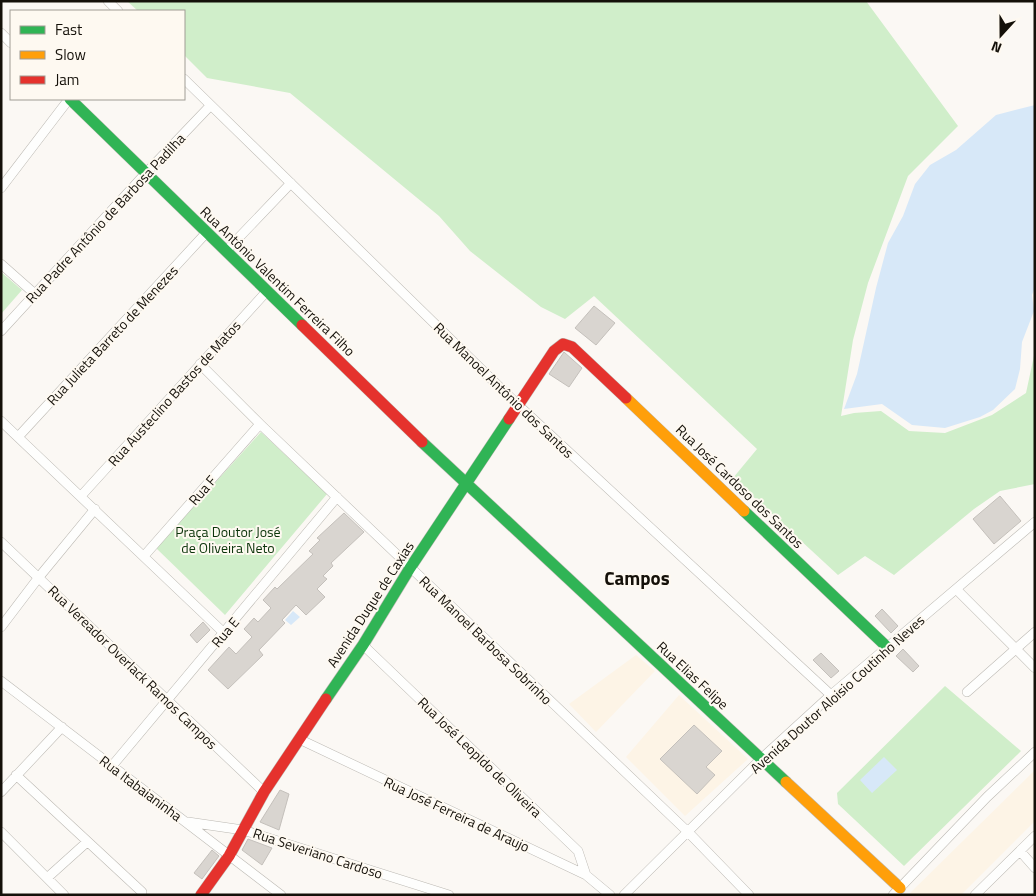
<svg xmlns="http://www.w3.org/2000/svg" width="1036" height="896" font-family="'Titillium Web',sans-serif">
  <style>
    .built { fill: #fdf4e6 }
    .green { fill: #d0eeca }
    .water { fill: #d7e8f8 }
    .building { fill: #d9d5d0; stroke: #c4c0bb }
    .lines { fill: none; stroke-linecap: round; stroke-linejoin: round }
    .street-casing { stroke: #bcb9b3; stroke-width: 10 }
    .fast-casing { stroke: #bcb9b3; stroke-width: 12 }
    .slow-casing { stroke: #bcb9b3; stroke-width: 12 }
    .jam-casing { stroke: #bcb9b3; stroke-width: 12 }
    .street { stroke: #fefefd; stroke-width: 9 }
    .fast { stroke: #30b455; stroke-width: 11 }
    .slow { stroke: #ff9f0a; stroke-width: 11 }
    .jam { stroke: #e5322d; stroke-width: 11 }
    .labels { text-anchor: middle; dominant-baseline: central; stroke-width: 4; stroke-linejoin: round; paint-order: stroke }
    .street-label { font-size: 14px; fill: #141009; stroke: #fef9f1 }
    .park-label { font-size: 14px; fill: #0b340a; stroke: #fef9f1 }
    .district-label { font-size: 19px; font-weight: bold; fill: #141009; stroke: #fef9f1 }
  </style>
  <rect width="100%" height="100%" fill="#fbf8f4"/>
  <path class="built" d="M636,655L655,671L596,732L569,704Z
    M679,695L748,759L685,816L626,757Z
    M1035,770V821L961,895H908Z"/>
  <path class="green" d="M127,1H866L958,126L908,176L868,283L853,340L841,416L854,413L881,411L909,431L945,433L992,415L1026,393L1035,351V484L1000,491L974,509L894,575L865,556L838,575L733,478L757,449L594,296L565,319L541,307L470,251L439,216L290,93L207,78L184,55V11H138Z
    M1,272L22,290L1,314Z
    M261,432L327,494L225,615L156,548Z
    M945,686L1021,751L904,866L838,804L837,793Z"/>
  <path class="water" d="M1035,105V287L1032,295L1034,311L1022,342L1020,369L1015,389L993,410L980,417L945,428L912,425L882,404L844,409L857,374L876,288L888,243L903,216L915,184L930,165L956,150L996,115Z
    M293,611L300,617L291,625L285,620Z
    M884,757L897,770L872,793L860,780Z"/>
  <path class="building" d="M594,306L615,323L596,345L575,328Z
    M564,352L582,368L569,387L549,374Z
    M1000,496L1021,521L994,544L973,519Z
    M344,513L364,532L331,563L333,566L323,576L327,579L317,589L325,597L306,615L296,605L282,620L285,623L259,650L263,655L228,689L208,670L229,647L236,654L252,637L244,629L254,618L258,622L271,608L263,600L275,587L277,589L313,554L309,551L320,540L317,538Z
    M882,609L898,626L891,633L875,616Z
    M203,622L210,630L197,643L190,635Z
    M903,649L919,666L913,672L896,656Z
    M821,653L839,671L831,678L813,660Z
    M694,725L722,751L706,767L715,775L697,794L660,759Z
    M280,790L289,794L279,830L260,822Z
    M248,839L272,848L262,865L242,850Z
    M212,850L219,856L202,879L194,873Z"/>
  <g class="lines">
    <defs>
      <path id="street" d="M108,1L118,11
        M1,33L11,43
        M184,79L518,405L831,695
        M1,188L69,99
        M226,251L291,183
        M1,264L35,294
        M1,331L146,173L210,106
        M200,364L260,424L688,832L749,895
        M1,421L224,633
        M18,437L207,232
        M81,496L267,291
        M1,542L264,792
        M144,556L260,424
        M956,589L1035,668
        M1,627L39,577L95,509
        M363,645L578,851L586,875
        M1,681L281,895
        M967,692L1035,632
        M299,739L586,875L610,895
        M112,766L337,497
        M16,775L142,892
        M1,792L62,727
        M188,822L243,830L449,895
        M1,832L64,895
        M1020,851L1035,868
        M47,878L87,842
        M624,895L761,759L831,695L1035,522
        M893,895L987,797L1035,752
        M975,895L1035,836"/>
      <path id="fast" d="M70,99L302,325
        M422,442L786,782
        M744,511L887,647
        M326,699L363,645L410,568L509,419"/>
      <path id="slow" d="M626,398L744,511
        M786,782L900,888"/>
      <path id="jam" d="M302,325L422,442
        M509,419L554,351L563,344L572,347L626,398
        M201,895L229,856L264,792L326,699"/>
    </defs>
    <use href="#street" class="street-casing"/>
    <use href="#fast" class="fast-casing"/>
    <use href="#slow" class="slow-casing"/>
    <use href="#jam" class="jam-casing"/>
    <use href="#street" class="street"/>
    <use href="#fast" class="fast"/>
    <use href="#slow" class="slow"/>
    <use href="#jam" class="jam"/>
  </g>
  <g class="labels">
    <g class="street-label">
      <text transform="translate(105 218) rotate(-47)">Rua Padre Antônio de Barbosa Padilha</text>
      <text transform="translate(278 281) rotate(44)">Rua Antônio Valentim Ferreira Filho</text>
      <text transform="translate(112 335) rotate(-47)">Rua Julieta Barreto de Menezes</text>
      <text transform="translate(504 390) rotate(44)">Rua Manoel Antônio dos Santos</text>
      <text transform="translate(174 393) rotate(-48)">Rua Austeclino Bastos de Matos</text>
      <text transform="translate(740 486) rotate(44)">Rua José Cardoso dos Santos</text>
      <text transform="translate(202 490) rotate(-49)">Rua F</text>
      <text transform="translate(370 604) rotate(-57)">Avenida Duque de Caxias</text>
      <text transform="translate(225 632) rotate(-50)">Rua E</text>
      <text transform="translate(486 640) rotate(44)">Rua Manoel Barbosa Sobrinho</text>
      <text transform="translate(133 667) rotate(44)">Rua Vereador Overlack Ramos Campos</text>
      <text transform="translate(693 675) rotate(43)">Rua Elias Felipe</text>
      <text transform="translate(837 694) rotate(-42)">Avenida Doutor Aloisio Coutinho Neves</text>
      <text transform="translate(480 757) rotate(44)">Rua José Leopldo de Oliveira</text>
      <text transform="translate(141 788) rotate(37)">Rua Itabaianinha</text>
      <text transform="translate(457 814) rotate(25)">Rua José Ferreira de Araujo</text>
      <text transform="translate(318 853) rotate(18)">Rua Severiano Cardoso</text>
    </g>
    <g class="park-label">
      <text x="228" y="531">Praça Doutor José<tspan x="228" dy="16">de Oliveira Neto</tspan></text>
    </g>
    <g class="district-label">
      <text x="637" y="577">Campos</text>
    </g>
  </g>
  <rect width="1036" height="896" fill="none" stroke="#141009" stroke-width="5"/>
  <rect x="10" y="10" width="175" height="90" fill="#fef9f1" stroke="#a09c94"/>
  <rect x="20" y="26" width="25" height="8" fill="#30b455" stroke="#a09c94"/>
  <text x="55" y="35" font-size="15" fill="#141009">Fast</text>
  <rect x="20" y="51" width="25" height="8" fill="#ff9f0a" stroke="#a09c94"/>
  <text x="55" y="60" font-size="15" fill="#141009">Slow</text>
  <rect x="20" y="76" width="25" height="8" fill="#e5322d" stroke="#a09c94"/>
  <text x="55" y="85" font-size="15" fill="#141009">Jam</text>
  <g transform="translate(1001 35) rotate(201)" stroke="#fef9f1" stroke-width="4" paint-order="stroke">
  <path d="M0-4L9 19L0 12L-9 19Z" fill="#141009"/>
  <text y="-8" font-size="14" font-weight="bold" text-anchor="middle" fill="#141009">N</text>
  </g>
</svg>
